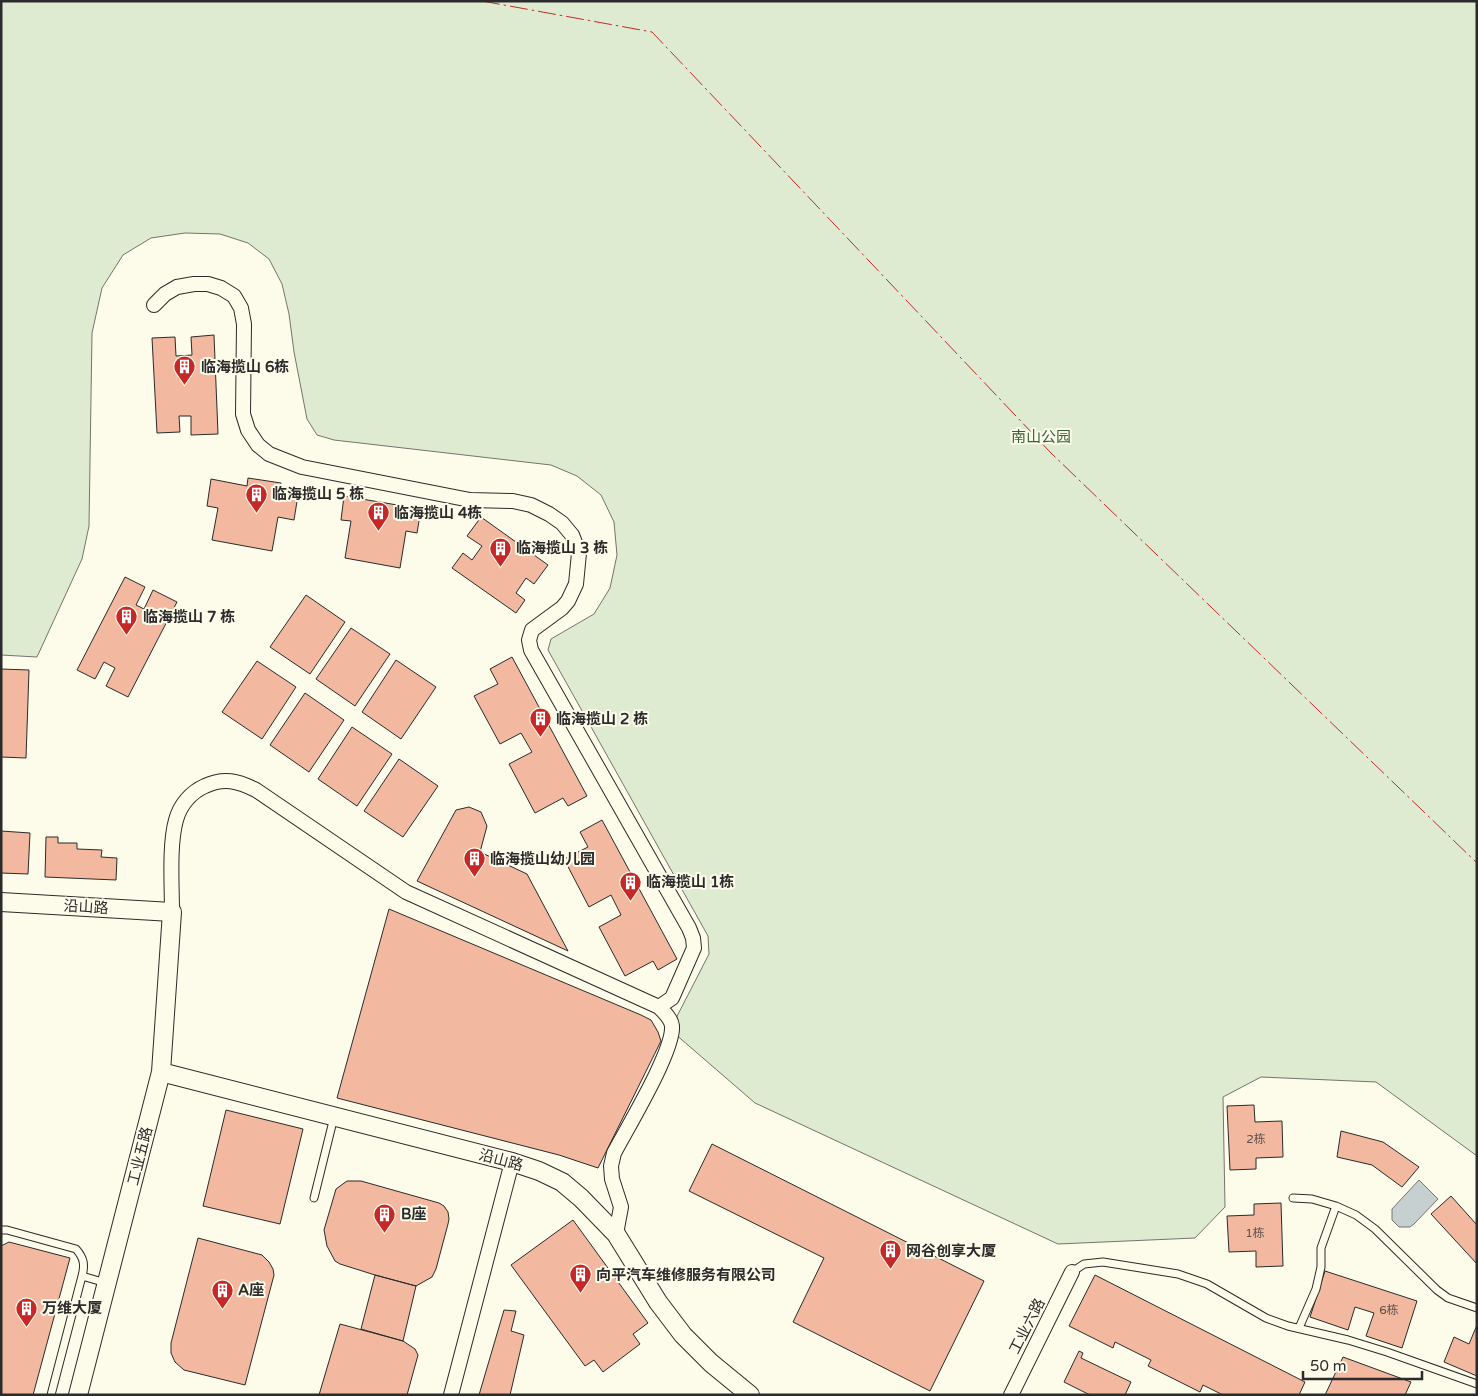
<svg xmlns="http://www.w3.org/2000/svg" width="1478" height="1396" font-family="'Varela Round','Noto Sans SC',sans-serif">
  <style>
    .green { fill: #deebd1; stroke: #74746e }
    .water { fill: #c7d0d0; stroke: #74746e }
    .building { fill: #f2b8a0; stroke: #2b2b2b }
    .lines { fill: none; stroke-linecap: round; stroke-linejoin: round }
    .service-casing { stroke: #2b2b2b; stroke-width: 9 }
    .minor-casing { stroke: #2b2b2b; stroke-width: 16 }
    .tertiary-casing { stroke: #2b2b2b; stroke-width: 20 }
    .service { stroke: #fdfbea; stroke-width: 7 }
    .minor { stroke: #fdfbea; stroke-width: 14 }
    .tertiary { stroke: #fdfbea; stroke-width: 18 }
    .power { stroke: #c62828; stroke-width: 1; stroke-dasharray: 18 4 2.5 4; stroke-linecap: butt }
    .labels { text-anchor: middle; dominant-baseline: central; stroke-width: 4; stroke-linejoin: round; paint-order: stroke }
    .number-label { font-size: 12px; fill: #5d4e48 }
    .poi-label { font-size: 15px; font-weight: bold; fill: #2b2b2b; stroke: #fdfbea; text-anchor: start }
    .park-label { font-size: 15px; fill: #34623c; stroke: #fdfbea }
    .street-label { font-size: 15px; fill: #2b2b2b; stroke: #fdfbea }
  </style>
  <rect width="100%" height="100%" fill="#fdfbea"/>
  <path class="green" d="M1,1H1477V1156L1376,1082L1261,1077L1223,1097L1225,1207L1195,1238L1058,1244L755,1103L667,1027L672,1026L709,954L708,936L548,650L551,639L594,614L610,588L617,555L614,522L601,495L577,476L551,465L334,440L317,435L307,419L294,352L289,314L282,284L269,259L248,243L220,234L185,233L151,238L123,255L102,288L92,333L89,526L82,559L37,657L1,655Z"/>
  <path class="water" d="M1419,1180L1438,1199L1414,1224L1410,1227H1399L1392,1220V1209Z"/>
  <path class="building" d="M214,335L218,434L191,435V416H179L180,432L157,433L152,338L175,337L176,356L192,355L191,337Z
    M248,478L281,483L280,491L298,495L294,520L278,517L272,551L212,540L218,508L207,506L211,479L247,486Z
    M344,496L421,509L417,533L406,531L400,568L345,558L351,521L341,520Z
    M481,517L548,565L534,584L526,578L516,593L525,600L516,613L452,568L463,553L472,560L482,546L467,536Z
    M125,577L145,587L136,605L144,609L153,590L177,602L128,697L106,686L115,668L104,662L95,679L77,670Z
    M306,595L345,622L310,674L270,647Z
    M351,628L390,654L355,706L316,679Z
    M512,657L587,796L568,806L563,798L535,813L509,764L532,752L521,733L500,744L474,696L498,684L490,669Z
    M396,660L436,687L401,739L362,712Z
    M257,661L296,687L262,739L222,712Z
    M1,669L29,670L26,758L1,757Z
    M305,693L344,720L309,772L270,745Z
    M352,727L392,754L357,806L318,779Z
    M399,759L438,786L403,837L364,811Z
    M469,807L481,812L487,826L480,852L527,874L568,951L417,881L456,810Z
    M602,820L677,959L658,970L653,961L625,976L599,927L621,915L611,895L589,907L564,859L588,847L580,832Z
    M1,831L30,833L28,874L1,873Z
    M46,837H58V843H77V849L102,850L101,857L117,858L116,880L45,877Z
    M389,909L641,1015L651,1020L658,1032L661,1041L598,1168L559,1155L337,1098Z
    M1254,1105L1255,1122L1282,1121L1283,1157L1256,1158V1169L1230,1170L1227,1106Z
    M226,1110L303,1129L280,1224L203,1206Z
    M1341,1131L1383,1142L1419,1167L1402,1187L1372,1165L1337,1157Z
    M712,1144L984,1281L930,1391L793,1322L824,1258L689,1191Z
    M347,1181H361L439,1203L444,1206L448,1212L449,1219L448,1224L436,1269L432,1277L416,1286L375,1275L340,1264L335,1261L327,1246L324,1230L336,1189Z
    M1451,1196L1477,1225V1264L1431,1214Z
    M1281,1203L1283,1266L1256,1267V1251L1229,1252L1227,1216L1254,1215V1204Z
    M573,1220L648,1323L633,1334L640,1344L603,1372L594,1360L585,1366L511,1265Z
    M198,1238L262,1255L269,1262L273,1269L274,1275L245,1385L184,1370L175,1362L171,1353V1343Z
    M9,1242L70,1258L33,1395H1V1246Z
    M1325,1271L1417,1301L1402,1348L1366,1336L1374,1313L1355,1307L1348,1330L1310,1317Z
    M375,1275L416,1286L403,1341L361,1329Z
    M1095,1275L1305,1382L1299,1395H1223L1203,1385L1200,1392L1148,1366L1151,1360L1115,1342L1113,1348L1069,1326Z
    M504,1310L516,1311L511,1331L524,1335L510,1395H479Z
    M340,1324L403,1341L415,1349L418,1355L407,1395H319Z
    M1477,1325V1376L1444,1362L1454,1337L1469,1344Z
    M1079,1351L1083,1353L1081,1358L1131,1382L1125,1395H1090L1064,1382Z
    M1343,1357L1411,1382L1405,1395H1325Z"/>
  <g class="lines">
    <defs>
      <path id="service" d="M314,1198L334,1117
        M1293,1198L1312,1199L1336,1206L1356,1215L1375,1229L1437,1290L1448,1298L1477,1308
        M1,1230H7L76,1249C84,1258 85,1265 82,1276L51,1395
        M1072,1272L1084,1264L1103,1262L1178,1274L1207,1284L1266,1318L1288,1326L1348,1340L1387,1352L1477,1384
        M82,1276L106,1283
        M1299,1328L1316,1289L1321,1267V1248L1336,1206"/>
      <path id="minor" d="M154,305L165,294L177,287L194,284H208L221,288L234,296L241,308L244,324L243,414L248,430L258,445L269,454L302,467L470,500L513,501L531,505L549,514L562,523L572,535L579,553L576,584L568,601L562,608L532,630L529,640L531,650L689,928L693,938L694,948L672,998L659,1007L406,892L256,790C238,781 224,777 205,786C191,792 180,805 176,820C169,845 172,885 172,912
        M616,1234L621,1207L612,1179L611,1166L614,1153C627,1128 674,1051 672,1026C671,1018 664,1012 659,1007
        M451,1395L512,1162
        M1011,1395L1072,1272"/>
      <path id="tertiary" d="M1,902L172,912L161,1072L78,1395
        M161,1072L512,1162L539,1171L562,1182L581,1198L616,1234L658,1302L683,1335L711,1363L750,1395"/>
    </defs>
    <use href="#service" class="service-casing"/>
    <use href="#minor" class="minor-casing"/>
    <use href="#tertiary" class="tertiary-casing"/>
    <use href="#service" class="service"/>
    <use href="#minor" class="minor"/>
    <use href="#tertiary" class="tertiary"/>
    <path class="power" d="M482,1L652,32L1051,453L1477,863"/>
  </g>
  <defs>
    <symbol id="building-pin" viewBox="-11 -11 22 30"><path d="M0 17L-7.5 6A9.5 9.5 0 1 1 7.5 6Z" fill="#c62828" stroke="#fdfbea"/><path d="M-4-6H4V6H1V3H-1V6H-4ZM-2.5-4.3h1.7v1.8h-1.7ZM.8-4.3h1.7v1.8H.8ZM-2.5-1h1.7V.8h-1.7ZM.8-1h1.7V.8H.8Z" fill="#fff"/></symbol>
  </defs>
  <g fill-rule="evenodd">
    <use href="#building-pin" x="172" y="354" width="25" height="34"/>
    <use href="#building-pin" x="244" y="482" width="25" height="34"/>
    <use href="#building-pin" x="366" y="500" width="25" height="34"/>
    <use href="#building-pin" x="488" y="536" width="25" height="34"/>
    <use href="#building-pin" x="114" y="604" width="25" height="34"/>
    <use href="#building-pin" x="528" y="706" width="25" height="34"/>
    <use href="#building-pin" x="462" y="846" width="25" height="34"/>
    <use href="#building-pin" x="618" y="870" width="25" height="34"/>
    <use href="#building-pin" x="372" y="1202" width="25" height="34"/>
    <use href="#building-pin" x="878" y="1238" width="25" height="34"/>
    <use href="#building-pin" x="568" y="1262" width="25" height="34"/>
    <use href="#building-pin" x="210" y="1278" width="25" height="34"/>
    <use href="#building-pin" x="14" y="1296" width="25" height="34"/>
  </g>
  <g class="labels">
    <g class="number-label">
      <text x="1256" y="1139">2栋</text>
      <text x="1255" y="1233">1栋</text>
      <text x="1389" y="1310">6栋</text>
    </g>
    <g class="poi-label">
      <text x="201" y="367">临海揽山 6栋</text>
      <text x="272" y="494">临海揽山 5 栋</text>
      <text x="394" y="513">临海揽山 4栋</text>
      <text x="516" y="548">临海揽山 3 栋</text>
      <text x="143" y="617">临海揽山 7 栋</text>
      <text x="556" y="719">临海揽山 2 栋</text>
      <text x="490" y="859">临海揽山幼儿园</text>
      <text x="646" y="882">临海揽山 1栋</text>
      <text x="401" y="1214">B座</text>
      <text x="906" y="1251">网谷创享大厦</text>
      <text x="596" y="1275">向平汽车维修服务有限公司</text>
      <text x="238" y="1290">A座</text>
      <text x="42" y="1308">万维大厦</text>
    </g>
    <g class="park-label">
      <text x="1041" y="437">南山公园</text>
    </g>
    <g class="street-label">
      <text transform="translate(86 907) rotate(3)">沿山路</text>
      <text transform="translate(140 1156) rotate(-76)">工业五路</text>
      <text transform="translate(501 1160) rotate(15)">沿山路</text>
      <text transform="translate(1027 1326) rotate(-63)">工业六路</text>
    </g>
  </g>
  <rect width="1478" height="1396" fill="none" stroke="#2b2b2b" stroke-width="5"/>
  <path d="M1303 1371v8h119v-8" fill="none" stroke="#2b2b2b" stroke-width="2.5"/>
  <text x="1310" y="1371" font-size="15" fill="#2b2b2b" stroke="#fdfbea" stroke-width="4" paint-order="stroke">50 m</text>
</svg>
